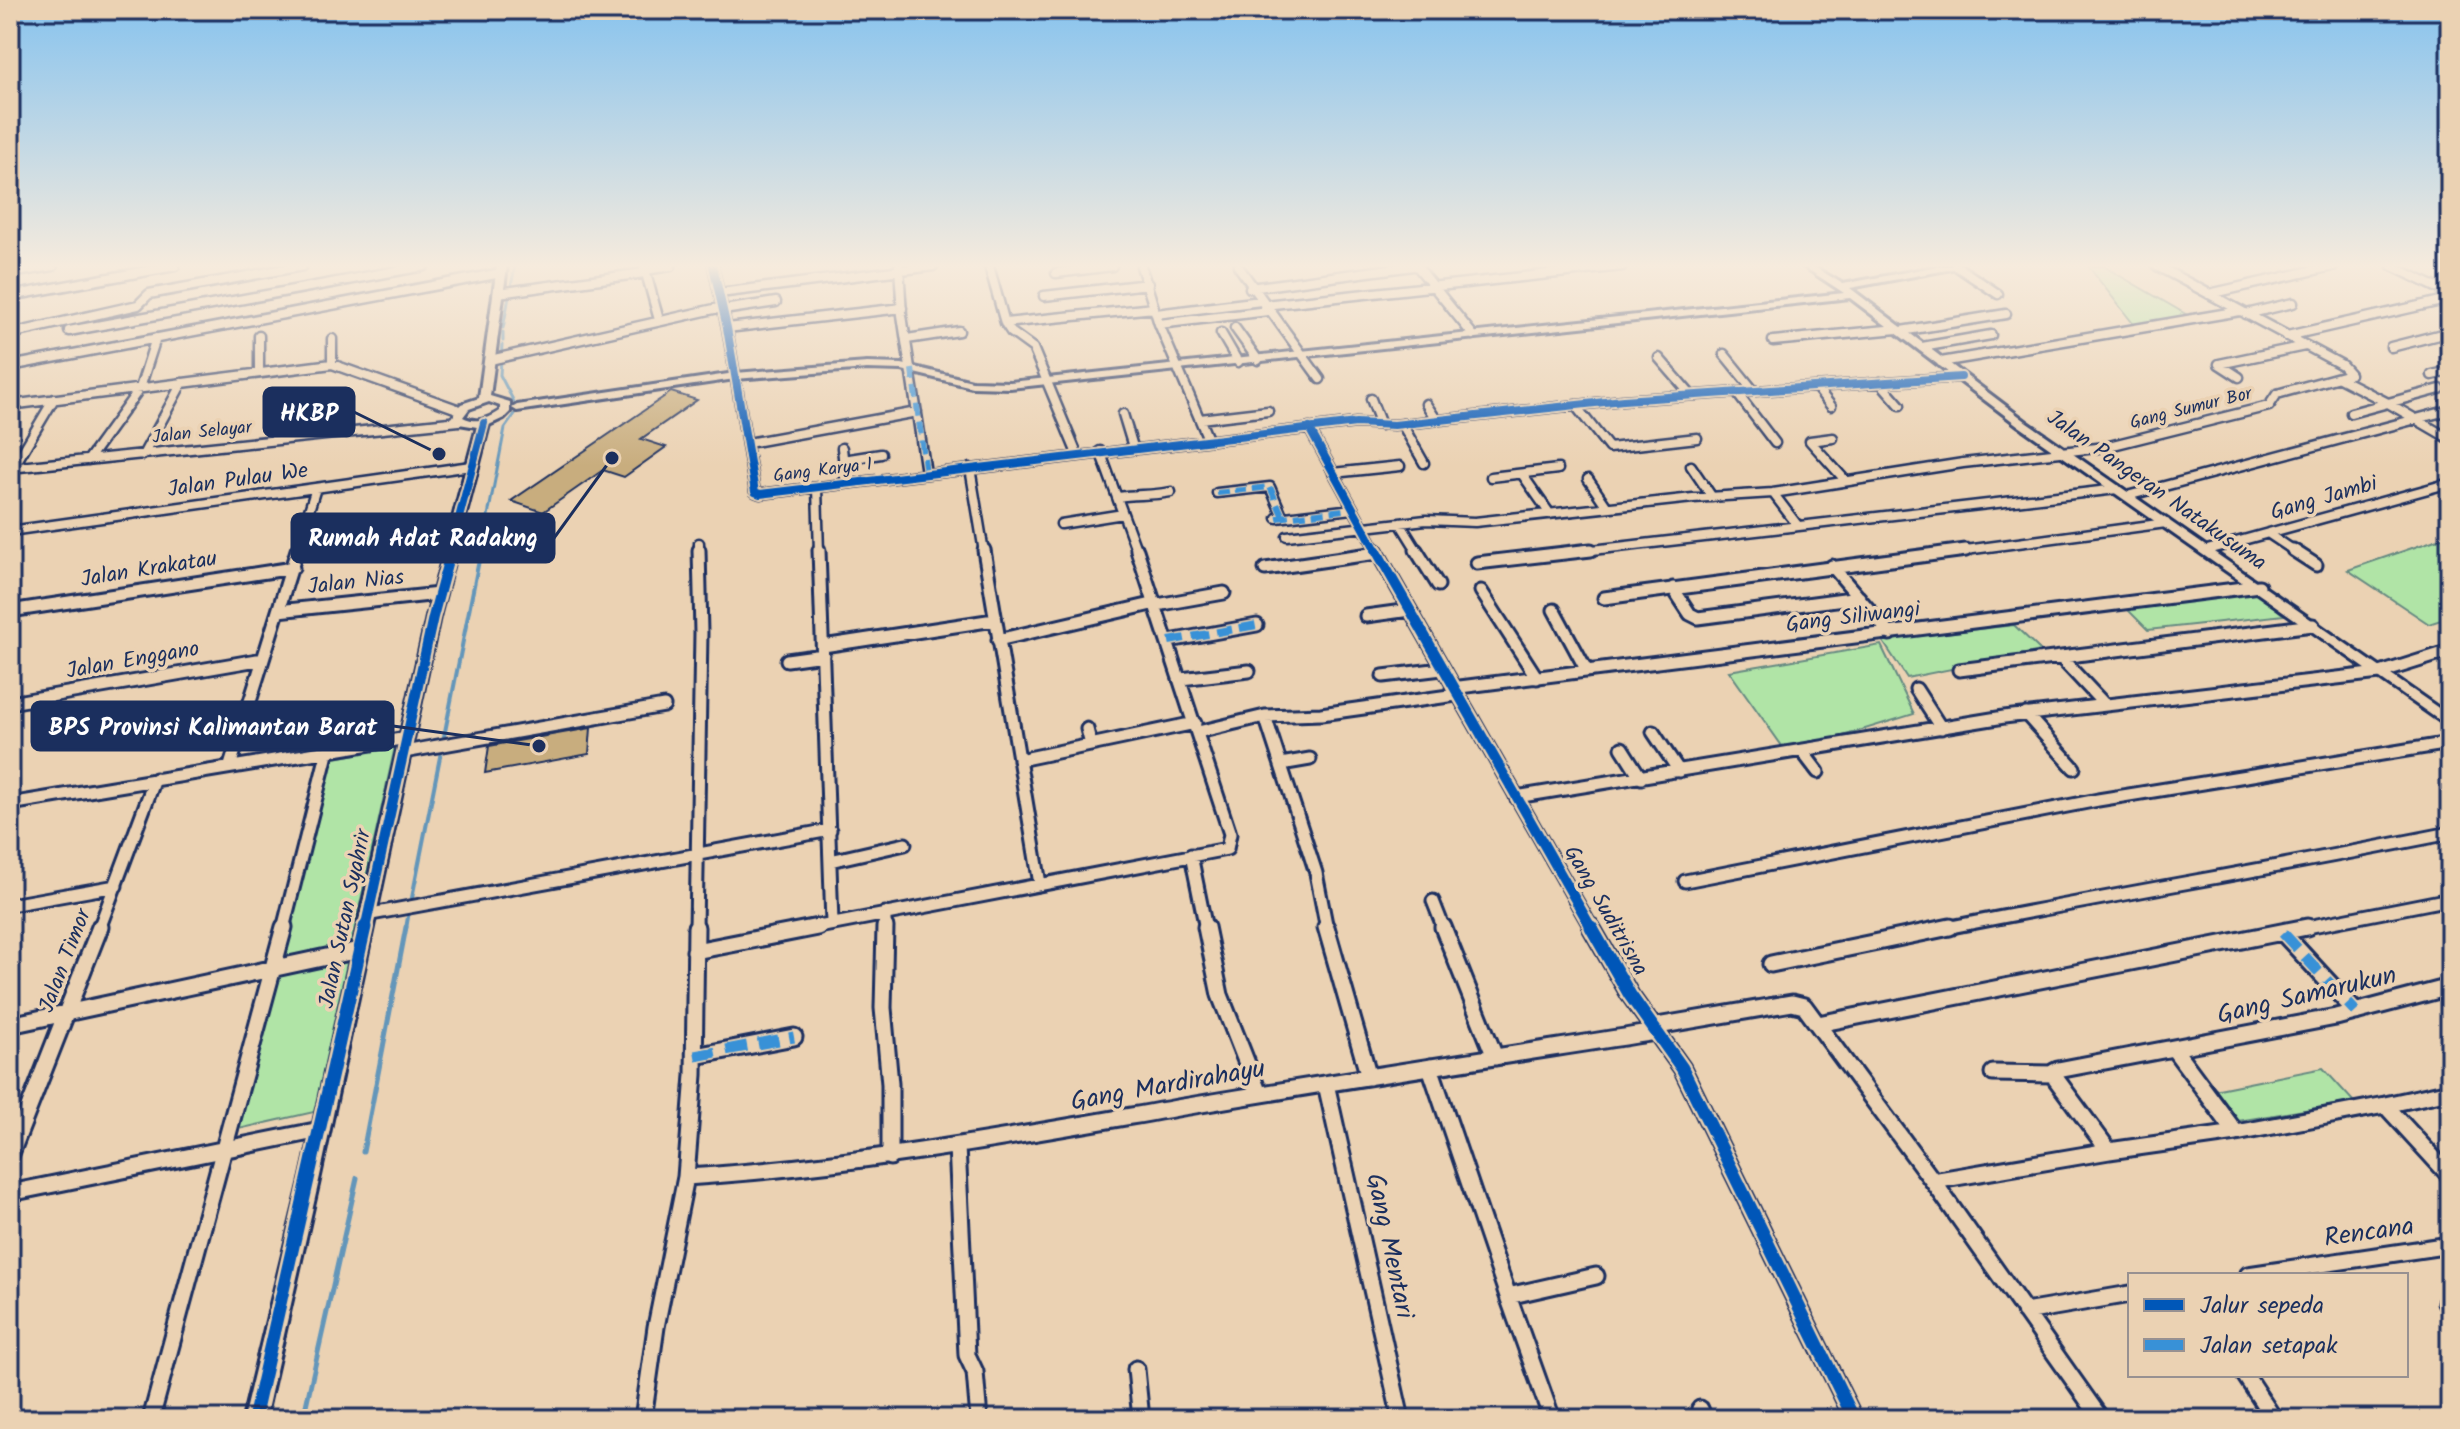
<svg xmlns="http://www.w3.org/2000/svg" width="2460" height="1429" font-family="Kalam,sans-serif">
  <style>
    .green { fill: #b0e4a6; stroke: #668a82; stroke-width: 2 }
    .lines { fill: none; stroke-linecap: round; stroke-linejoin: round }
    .stream-far2 { stroke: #6496ba; stroke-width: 3 }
    .stream-far1 { stroke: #6496ba; stroke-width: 4 }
    .stream { stroke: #6496ba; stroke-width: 5 }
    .building { fill: #c8ad7e; stroke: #1b2f5e; stroke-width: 2 }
    .minor-far2-casing { stroke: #1b2f5e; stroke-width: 13 }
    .minor-far1-casing { stroke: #1b2f5e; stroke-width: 17 }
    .minor-casing { stroke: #1b2f5e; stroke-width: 21 }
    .tertiary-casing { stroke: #1b2f5e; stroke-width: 6 }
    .minor-far2 { stroke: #ebd2b3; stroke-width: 8 }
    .minor-far1 { stroke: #ebd2b3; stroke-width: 11 }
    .minor { stroke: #ebd2b3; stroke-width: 15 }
    .tertiary { fill: #ebd2b3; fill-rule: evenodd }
    .quiet-far2 { stroke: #3891d7; stroke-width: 6; stroke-dasharray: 12 6; stroke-linecap: butt }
    .quiet-far1 { stroke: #3891d7; stroke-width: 8; stroke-dasharray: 16 8; stroke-linecap: butt }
    .quiet { stroke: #3891d7; stroke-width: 11; stroke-dasharray: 21 11; stroke-linecap: butt }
    .cycleway-far2-casing { stroke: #ebd2b3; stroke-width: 12 }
    .cycleway-far1-casing { stroke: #ebd2b3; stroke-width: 15 }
    .cycleway-casing { stroke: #ebd2b3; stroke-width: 18 }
    .cycleway-far2 { stroke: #0057b8; stroke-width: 8 }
    .cycleway-far1 { stroke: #0057b8; stroke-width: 10 }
    .cycleway { stroke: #0057b8; stroke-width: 13 }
    .labels { text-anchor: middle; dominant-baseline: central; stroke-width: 7; stroke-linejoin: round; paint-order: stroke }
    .far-street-label { font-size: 18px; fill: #1b2f5e; stroke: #ebd2b3 }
    .street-label { font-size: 22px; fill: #1b2f5e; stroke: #ebd2b3 }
    .near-street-label { font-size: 26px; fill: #1b2f5e; stroke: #ebd2b3 }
    .leader { fill: none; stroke: #1b2f5e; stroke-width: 3 }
    .callout-dot { fill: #1b2f5e; stroke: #ebd2b3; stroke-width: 3 }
    .callout { fill: #1b2f5e; stroke: #1b2f5e; stroke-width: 3 }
    .callout-label { font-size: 24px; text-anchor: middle; font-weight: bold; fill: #fff }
  </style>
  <rect width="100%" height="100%" fill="#ebd2b3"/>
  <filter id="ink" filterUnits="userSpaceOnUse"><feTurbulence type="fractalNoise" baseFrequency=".0125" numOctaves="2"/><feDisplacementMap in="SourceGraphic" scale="16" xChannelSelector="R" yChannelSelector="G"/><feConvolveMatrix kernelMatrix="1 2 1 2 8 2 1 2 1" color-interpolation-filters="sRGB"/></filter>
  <g filter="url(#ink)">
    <path class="green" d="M2088,266H2103L2189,316L2135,326Z
      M2450,535V617L2429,624L2348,570Z
      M2250,587L2284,615L2148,630L2126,608Z
      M2014,625L2041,651L1907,678L1882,640Z
      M1881,645L1914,714L1787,753L1729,671Z
      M395,747L314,1112L230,1131L329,759Z
      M2323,1068L2354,1102L2238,1121L2214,1090Z"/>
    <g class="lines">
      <path class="stream-far2" d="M503,328L515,266
        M503,332V341
        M502,345L500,375L514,402
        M481,552L505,428L515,414"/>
      <path class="stream-far1" d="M412,898L481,550
        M406,929L408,917"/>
      <path class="stream" d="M363,1152L406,927
        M303,1419L357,1178"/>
    </g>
    <path class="building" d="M671,392L697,400L641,439L666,447L624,477L603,470L543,512L511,501Z
      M591,728L589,754L485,773L489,746Z"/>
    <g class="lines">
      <defs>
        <path id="minor-far2" d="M644,266L659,320
          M713,266L727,328L755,492L760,494L1356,423L1394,425L1623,400L1961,377
          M899,266L902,315L926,473
          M989,266L1005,323L1011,332L1033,348L1077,454
          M1141,266L1159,324L1208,439
          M1238,266L1320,379
          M1417,266L1473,335
          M1956,266L1998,294
          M2392,266L2450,294
          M644,270L671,266
          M16,272L53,266
          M1056,273L1112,266
          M10,286L18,266
          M1250,288L1413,266
          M498,293L644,273
          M719,293L933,266
          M2209,294L2333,266
          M10,296L175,266
          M1044,296L1148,284
          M1264,305L1622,266
          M723,310L776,302
          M1156,314L1261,301
          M2246,314L2293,303
          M1005,323L1154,308
          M1159,324L1268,311
          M727,328L902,308
          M1235,328L1258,360
          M69,331L424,266
          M1901,331L2006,314
          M1221,333L1238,362
          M10,334L138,305L149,294L302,266
          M259,336V372
          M2287,336L2450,299
          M332,339V364
          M907,339L959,331
          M1773,341L1897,329
          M1922,347L1991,335
          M2391,347L2450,332
          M1724,354L1754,391
          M1659,358L1691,395
          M490,360L723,307
          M1941,362L2240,311
          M10,366L501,273
          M2432,375L2450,371
          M2239,377L2219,364L2305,346
          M2339,378L2388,403L2440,389
          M1880,382L1900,405
          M1816,387L1831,406
          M1736,392L1775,443
          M1371,399L1381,425
          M1426,404L1436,419
          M10,405L332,364L460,410
          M1575,405L1609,448L1697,438
          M2351,413L2388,403L2450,439
          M1123,414L1133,447
          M1200,419L1268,411
          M1402,424L1424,463
          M1309,428L1377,552
          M1833,438L1810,441L1845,480
          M748,443L917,412
          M842,448L846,484
          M1100,451L1137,552
          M143,455L182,383
          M88,460L140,388L156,338
          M843,460L881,454
          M1691,466L1712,497
          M10,468L459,421
          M13,468L54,399
          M970,468L984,552
          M1333,473L1400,466
          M1522,474L1550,514
          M1491,477L1558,469
          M1588,479L1607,507
          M817,488L819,552
          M1217,493L1270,487L1283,517
          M1773,493L1798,526
          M2127,496L2450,410
          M1118,497C1136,494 1151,496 1171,492
          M1277,518L1352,509
          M1400,523L1418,552
          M1061,524L1123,514
          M10,531L471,466
          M2269,534L2296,552
          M1287,536L1426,520L1475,522L1693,498L1773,493L1963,463L2105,447L2269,406L2277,394L2350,374L2342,365L2157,266
          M699,543V552
          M2207,550L2450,483
          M296,552L316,488
          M1575,552L2117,489
          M1951,552L2166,523"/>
        <path id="minor-far1" d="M819,550L832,923
          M984,550L1040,884
          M1376,550L1592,929
          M1416,550L1438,585
          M2293,550L2316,565
          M1477,563L1591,550
          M1832,566L1890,634
          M1265,569L1377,553
          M1673,588L1690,614L1698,618L1859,597
          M1481,591L1537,678
          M1604,598L1966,550
          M1157,605L1224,593
          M1554,610L1587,671
          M10,611L293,568
          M278,611L439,594
          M1366,616L1410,610
          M998,640L1156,603
          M1169,641L1257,625
          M823,646L994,620
          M2061,658L2105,705
          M787,660L823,655
          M1959,670L2313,625
          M1383,676L1442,669
          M1181,679L1249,671
          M1452,688L2259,586
          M1916,689L1941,728
          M10,703L263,659
          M2026,714L2074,768
          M1265,716L1316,873L1327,929
          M1087,729L1091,745
          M1198,732L1265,716L1321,714L1456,695
          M1653,732L1679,771
          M1622,748L1641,778
          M1802,751L1818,772
          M404,752L664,706
          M1019,760L1195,723
          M1281,764L1310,759
          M230,766L297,550
          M1516,797L2004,717L2380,673L2450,651
          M10,804L407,738
          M1191,855L1206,929
          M830,861L905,844
          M1685,881L2098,800L2450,743
          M1433,901L1444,929
          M10,905L116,886
          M366,915L830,830
          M99,929L155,779
          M283,929L328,750
          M696,929L701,633L699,550
          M808,929L1227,849L1230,834L1137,550
          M885,929V913
          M1941,929C2110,895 2281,867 2450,833
          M2297,929L2450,899"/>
        <path id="minor" d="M885,927L883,1008L890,1084V1157
          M1206,927L1220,995L1259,1094
          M1326,927L1369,1077
          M1443,927L1495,1057
          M1591,927L1630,995L1682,1068L1854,1419
          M2283,933L2356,1012
          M695,951L818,927
          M1771,964L1950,927
          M1818,1024L2307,927
          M10,1025L359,950
          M1651,1027L1792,1003L1804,1006L1933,1181L2101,1419
          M695,1056L794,1037
          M1430,1067L1508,1296L1596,1276
          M1993,1073L2054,1074
          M1326,1084L1401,1419
          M2450,1091L2385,1105L2450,1176
          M2236,1133L2385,1105
          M957,1146L967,1355L975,1372L979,1419
          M2109,1151L2236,1133L2174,1049
          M10,1156L100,927
          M686,1177C858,1166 1026,1134 1195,1105C1349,1079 1502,1056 1656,1032
          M1933,1181L2109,1151L2056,1079L2054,1072L2058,1070L2336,1017L2450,987
          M10,1193L320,1130
          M2248,1275L2450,1245
          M1508,1296L1552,1419
          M2446,1303L2450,1302
          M2025,1312L2130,1294
          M1136,1369L1141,1419
          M2245,1375L2274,1419
          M1700,1409L1704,1419
          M151,1419L284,927
          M643,1419L656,1327L686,1177L694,1075L696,927"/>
        <path id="tertiary" d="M497,266H507L490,396L510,402V412L504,418L489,425L439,617L320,1176L265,1419H243L302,1176L427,617L477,427L459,424L452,418L461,404L479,398ZM489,402L500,406V411C488,419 476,424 463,417L469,409Z
          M1803,266H1813L1843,284L1938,266H1956L1952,269L1850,288L2027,422L2450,716V728L2019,426L1850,298L1010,388L972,387L902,370L867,369L735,379L517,411L512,408L517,405L735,373L867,363L902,364L972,381L1010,382L1844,293Z"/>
      </defs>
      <use href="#minor-far2" class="minor-far2-casing"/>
      <use href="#minor-far1" class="minor-far1-casing"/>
      <use href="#minor" class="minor-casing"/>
      <use href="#tertiary" class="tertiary-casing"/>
      <use href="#minor-far2" class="minor-far2"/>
      <use href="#minor-far1" class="minor-far1"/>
      <use href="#minor" class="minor"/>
      <use href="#tertiary" class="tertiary"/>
      <path class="quiet-far2" d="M912,369L926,473
        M1217,493L1270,487L1283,517
        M1277,518L1352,509"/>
      <path class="quiet-far1" d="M1169,641L1257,625"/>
      <path class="quiet" d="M2283,933L2356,1012
        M695,1056L794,1037"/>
      <defs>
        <path id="cycleway-far2" d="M713,266L727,328L755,492L760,494L1356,423L1394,425L1623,400L1961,377
          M1309,428L1377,552
          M450,552L484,423"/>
        <path id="cycleway-far1" d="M1376,550L1592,929
          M365,929L433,617L451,550"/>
        <path id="cycleway" d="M1591,927L1630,995L1682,1068L1854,1419
          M254,1419L365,927"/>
      </defs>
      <use href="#cycleway-far2" class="cycleway-far2-casing"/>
      <use href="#cycleway-far1" class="cycleway-far1-casing"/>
      <use href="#cycleway" class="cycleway-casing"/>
      <use href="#cycleway-far2" class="cycleway-far2"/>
      <use href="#cycleway-far1" class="cycleway-far1"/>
      <use href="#cycleway" class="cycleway"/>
    </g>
  </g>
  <linearGradient id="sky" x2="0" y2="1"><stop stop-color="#87c3ee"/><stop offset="0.57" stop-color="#f6ebdd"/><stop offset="1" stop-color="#f6ebdd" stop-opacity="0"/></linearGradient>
  <rect width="2460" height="466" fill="url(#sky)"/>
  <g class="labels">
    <g class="far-street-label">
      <text transform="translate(2191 409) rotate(-14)">Gang Sumur Bor</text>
      <text transform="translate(202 433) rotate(-6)">Jalan Selayar</text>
      <text transform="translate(823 471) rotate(-7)">Gang Karya 1</text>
    </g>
    <g class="street-label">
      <text transform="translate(238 481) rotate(-8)">Jalan Pulau We</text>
      <text transform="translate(2156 491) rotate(35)">Jalan Pangeran Natakusuma</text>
      <text transform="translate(2324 499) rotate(-16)">Gang Jambi</text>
      <text transform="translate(149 570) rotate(-9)">Jalan Krakatau</text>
      <text transform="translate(356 583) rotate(-6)">Jalan Nias</text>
      <text transform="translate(1853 618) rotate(-7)">Gang Siliwangi</text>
      <text transform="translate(133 661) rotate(-10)">Jalan Enggano</text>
      <text transform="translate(1605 911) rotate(60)">Gang Suditrisna</text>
      <text transform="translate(346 919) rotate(-78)">Jalan Sutan Syahrir</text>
      <text transform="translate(66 961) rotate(-69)">Jalan Timor</text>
    </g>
    <g class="near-street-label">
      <text transform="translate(2307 996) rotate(-13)">Gang Samarukun</text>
      <text transform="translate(1168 1086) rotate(-10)">Gang Mardirahayu</text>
      <text transform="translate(2369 1233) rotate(-8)">Rencana</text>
      <text transform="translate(1389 1246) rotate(78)">Gang Mentari</text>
    </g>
  </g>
  <path class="leader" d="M439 454L354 412M612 458L554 538M539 746L393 726"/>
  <g class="callout-dot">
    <circle cx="439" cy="454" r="8"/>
    <circle cx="612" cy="458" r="8"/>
    <circle cx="539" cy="746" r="8"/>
  </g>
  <g class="callout">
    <rect x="264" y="388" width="90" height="48" rx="8"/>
    <rect x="292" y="514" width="262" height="48" rx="8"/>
    <rect x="32" y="702" width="361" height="48" rx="8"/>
  </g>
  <g class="callout-label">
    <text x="309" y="421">HKBP</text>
    <text x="423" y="546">Rumah Adat Radakng</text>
    <text x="213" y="735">BPS Provinsi Kalimantan Barat</text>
  </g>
  <rect width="2460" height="1429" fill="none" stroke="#ebd2b3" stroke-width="40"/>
  <rect x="20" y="20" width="2420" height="1389" fill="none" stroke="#1b2f5e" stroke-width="3" filter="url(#ink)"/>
  <rect x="2128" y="1273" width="280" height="104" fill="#ebd2b3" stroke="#989191" stroke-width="2"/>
  <rect x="2144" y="1299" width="40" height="12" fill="#0057b8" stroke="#989191" stroke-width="2"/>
  <text x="2200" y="1313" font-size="24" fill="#1b2f5e">Jalur sepeda</text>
  <rect x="2144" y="1339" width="40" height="12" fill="#3891d7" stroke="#989191" stroke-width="2"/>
  <text x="2200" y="1353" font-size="24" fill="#1b2f5e">Jalan setapak</text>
</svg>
